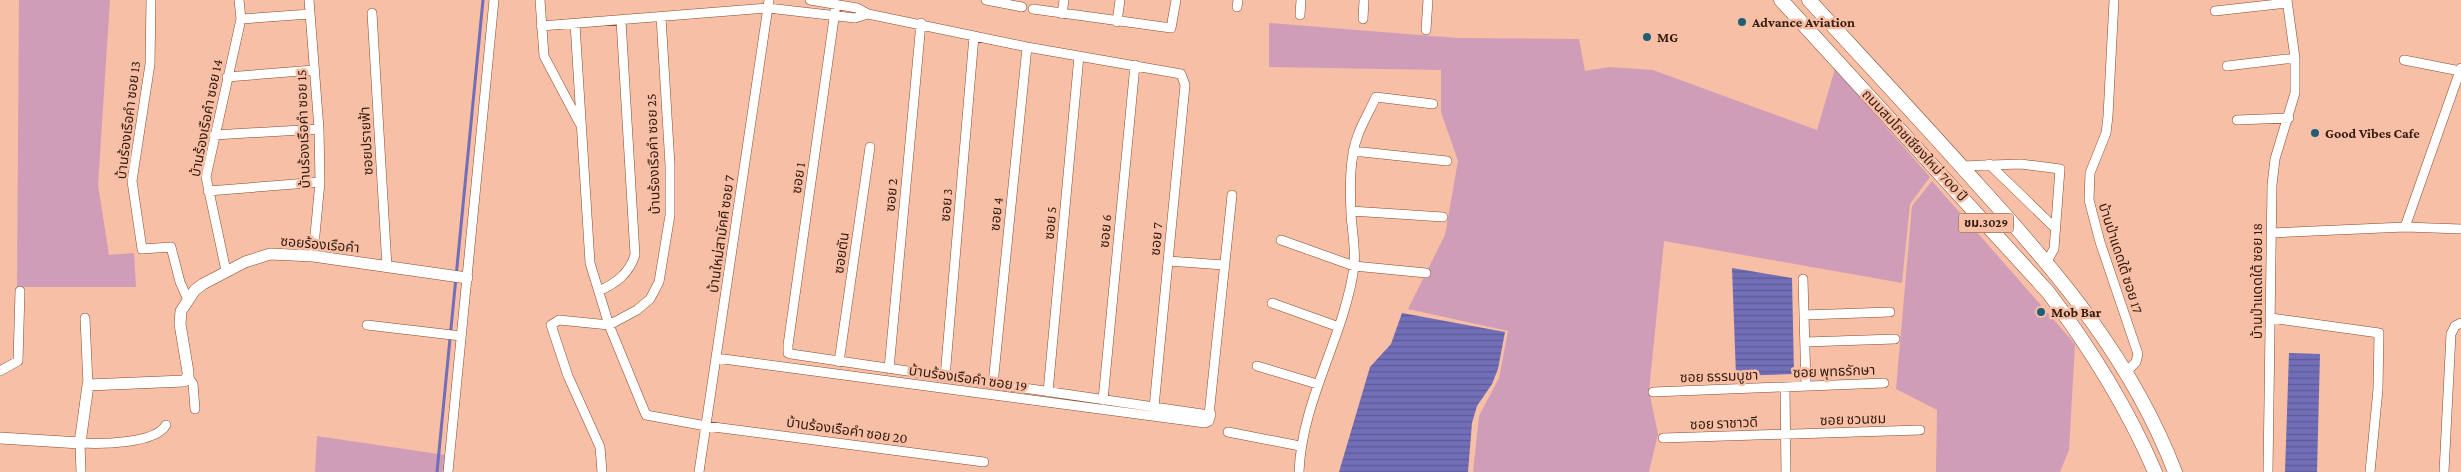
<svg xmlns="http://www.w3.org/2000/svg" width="2461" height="472" font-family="'Crimson Pro','Noto Sans Thai',serif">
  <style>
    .green { fill: #d09db9 }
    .water { fill: url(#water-rules) }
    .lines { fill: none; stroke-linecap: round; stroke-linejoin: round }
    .stream { stroke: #726eb7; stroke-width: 3 }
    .minor-casing { stroke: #864b2f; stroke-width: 10 }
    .tertiary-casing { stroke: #864b2f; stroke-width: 12 }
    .primary-casing { stroke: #864b2f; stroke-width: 15 }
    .minor { stroke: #fff; stroke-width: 9 }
    .tertiary { stroke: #fff; stroke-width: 11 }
    .primary { stroke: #fff; stroke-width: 14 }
    .poi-dot { fill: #1f5e74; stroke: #f6bfa6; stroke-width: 2 }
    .labels { text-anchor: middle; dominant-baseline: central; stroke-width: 5; stroke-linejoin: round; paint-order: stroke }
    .shield { fill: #f6bfa6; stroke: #6f4c3d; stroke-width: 1 }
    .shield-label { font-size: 12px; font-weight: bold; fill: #351b10 }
    .poi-label { font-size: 14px; font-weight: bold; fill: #351b10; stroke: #f6bfa6; text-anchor: start }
    .street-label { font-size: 14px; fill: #351b10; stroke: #f6bfa6 }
  </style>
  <defs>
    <pattern id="water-rules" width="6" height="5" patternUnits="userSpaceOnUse" patternTransform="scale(1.25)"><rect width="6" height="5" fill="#726eb7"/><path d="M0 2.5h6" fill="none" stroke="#5e5a93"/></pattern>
  </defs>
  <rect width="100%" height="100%" fill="#f6bfa6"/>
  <path class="green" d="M19,0H110L98,185L109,255L134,253L136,287H17Z
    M1269,23L1457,38L1579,39L1585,71L1609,67L1653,70L1817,130L1835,69L1930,177L1910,204L1902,283L1664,241L1649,391L1658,434L1649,472H1473L1479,416L1499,378L1508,331L1408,309L1445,235L1458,161L1441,112V70L1269,67Z
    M1932,181L2075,344L2069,450L2060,472H1936L1937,410L1896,389L1912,206Z
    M317,436L445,455L444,472H315Z"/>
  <path class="water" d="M1732,268L1792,278L1794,374L1736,376Z
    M1402,313L1505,332L1498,369L1492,384L1477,406L1472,423L1468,472H1339L1370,367L1391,344Z
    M2289,353L2320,354L2317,472H2285Z"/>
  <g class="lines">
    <path class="stream" d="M437,472L483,0"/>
    <defs>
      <path id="minor" d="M151,0L150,64L132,181L142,249L171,247L180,282L188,300
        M309,0L319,129L320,182L313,256
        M540,0L544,56L580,124
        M810,0L857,8L868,14L1027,47L1181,74L1185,85L1154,407
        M986,0L1022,7
        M2114,0L2108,116L2106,133L2090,173L2089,200L2100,242L2138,354L2136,362L2126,372
        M836,4L788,345V353L791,354L1209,415L1232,195
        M1237,7L1238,0
        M1033,9L1171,28L1176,0
        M2215,11L2287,3
        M372,13L387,267
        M1062,14L1064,0
        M1300,15L1301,0
        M241,19L310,14
        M1363,19L1364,0
        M1117,22L1120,0
        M575,24L590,263L609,325L646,415L706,426L984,462
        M541,26L768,8L855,18L868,14
        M1426,30L1428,0
        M2404,60L2460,71
        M2227,66L2295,58
        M227,77L314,70
        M2237,120L2289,118
        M214,135L319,129
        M1353,151L1447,161
        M1989,164L2055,228
        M1961,166L2021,164L2060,169L2054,249L2047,261
        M208,191L320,182
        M1351,211L1443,217
        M2405,227L2461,68
        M2271,233L2405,227L2461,229
        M1281,240L1354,266L1426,273
        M1168,261L1224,265
        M226,271L206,177L241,19L239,0
        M1803,279L1806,386
        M599,291C616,283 629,274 635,255L621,20
        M1272,303L1339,327
        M1804,315L1890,312
        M85,318L88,385
        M2271,318L2379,333L2378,389L2370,472
        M367,325L461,336
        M1805,342L1895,339
        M716,358L1205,423L1209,421L1211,414
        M839,362L870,147
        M1257,366L1317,384
        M889,369L921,23
        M0,371L18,361L20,291
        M188,377L193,384L195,409
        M945,377L974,36
        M993,384L1027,47
        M1785,387L1786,472
        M1048,392L1079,56
        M1653,392L1884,383
        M1103,400L1135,65
        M1228,432L1300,446
        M1663,438L1920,430
        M81,472L80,443C101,444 155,444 166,425
        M448,472L494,0
        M602,472L600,447L568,376L551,325L559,320L609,325L637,310L650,299L659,282L670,215V165L661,17
        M699,472L769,0
        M1299,472C1302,399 1344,338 1354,267C1356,250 1352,231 1351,214C1350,190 1349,158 1358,135C1363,122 1370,110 1376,97L1433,104
        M2268,472L2272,185L2275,159L2295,93V58L2287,0
        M2444,472L2451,334L2455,326L2461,323"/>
      <path id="tertiary" d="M0,438L80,443L88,385L184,381L188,377V372L180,324L181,311L195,290L203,284L245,262L270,254L313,256L467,278"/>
      <path id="primary" d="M1781,0L2048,292C2091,349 2127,407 2155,472
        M1809,0C1866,62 1924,124 1980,187C2059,274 2132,360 2175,472"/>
    </defs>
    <use href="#minor" class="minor-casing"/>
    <use href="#tertiary" class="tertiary-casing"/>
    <use href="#primary" class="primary-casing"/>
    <use href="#minor" class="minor"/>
    <use href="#tertiary" class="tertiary"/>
    <use href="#primary" class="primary"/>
  </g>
  <g class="poi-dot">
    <circle cx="1742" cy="22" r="5"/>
    <circle cx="1647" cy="37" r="5"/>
    <circle cx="2315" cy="133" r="5"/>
    <circle cx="2041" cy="312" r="5"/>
  </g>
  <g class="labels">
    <rect class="shield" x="1958.5" y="213.5" width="55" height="19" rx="4"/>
    <g class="shield-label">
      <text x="1986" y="223">ชม.3029</text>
    </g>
    <g class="poi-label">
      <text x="1752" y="22">Advance Aviation</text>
      <text x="1657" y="37">MG</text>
      <text x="2325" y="133">Good Vibes Cafe</text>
      <text x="2051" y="312">Mob Bar</text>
    </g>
    <g class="street-label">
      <text transform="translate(206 118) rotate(-79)">บ้านร้องเรือคำ ซอย 14</text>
      <text transform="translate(128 120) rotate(-83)">บ้านร้องเรือคำ ซอย 13</text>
      <text transform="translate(303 129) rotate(-92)">บ้านร้องเรือคำ ซอย 15</text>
      <text transform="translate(366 141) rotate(-93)">ซอยปรายฟ้า</text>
      <text transform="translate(1915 145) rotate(47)">ถนนสมโภชเชียงใหม่ 700 ปี</text>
      <text transform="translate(653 154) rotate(-92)">บ้านร้องเรือคำ ซอย 25</text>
      <text transform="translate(798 178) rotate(-82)">ซอย 1</text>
      <text transform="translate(891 195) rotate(-85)">ซอย 2</text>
      <text transform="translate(946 205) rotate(-85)">ซอย 3</text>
      <text transform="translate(996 214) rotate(-84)">ซอย 4</text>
      <text transform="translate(1050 223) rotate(-85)">ซอย 5</text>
      <text transform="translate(1105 231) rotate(-85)">ซอย 6</text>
      <text transform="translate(721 234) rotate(-82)">บ้านใหม่สามัคคี ซอย 7</text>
      <text transform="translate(1156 239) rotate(-85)">ซอย 7</text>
      <text transform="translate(320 244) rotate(5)">ซอยร้องเรือคำ</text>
      <text transform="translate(841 253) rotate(-82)">ซอยตัน</text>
      <text transform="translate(2121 258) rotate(72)">บ้านป่าแดดใต้ ซอย 17</text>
      <text transform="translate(2257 281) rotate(-90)">บ้านป่าแดดใต้ ซอย 18</text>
      <text transform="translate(1834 371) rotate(-2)">ซอย พุทธรักษา</text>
      <text transform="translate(1719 376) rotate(-2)">ซอย ธรรมบูชา</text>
      <text transform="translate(968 378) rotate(8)">บ้านร้องเรือคำ ซอย 19</text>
      <text transform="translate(1853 419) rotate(-2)">ซอย ชวนชม</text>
      <text transform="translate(1724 423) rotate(-2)">ซอย ราชาวดี</text>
      <text transform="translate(847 430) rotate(8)">บ้านร้องเรือคำ ซอย 20</text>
    </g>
  </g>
</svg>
